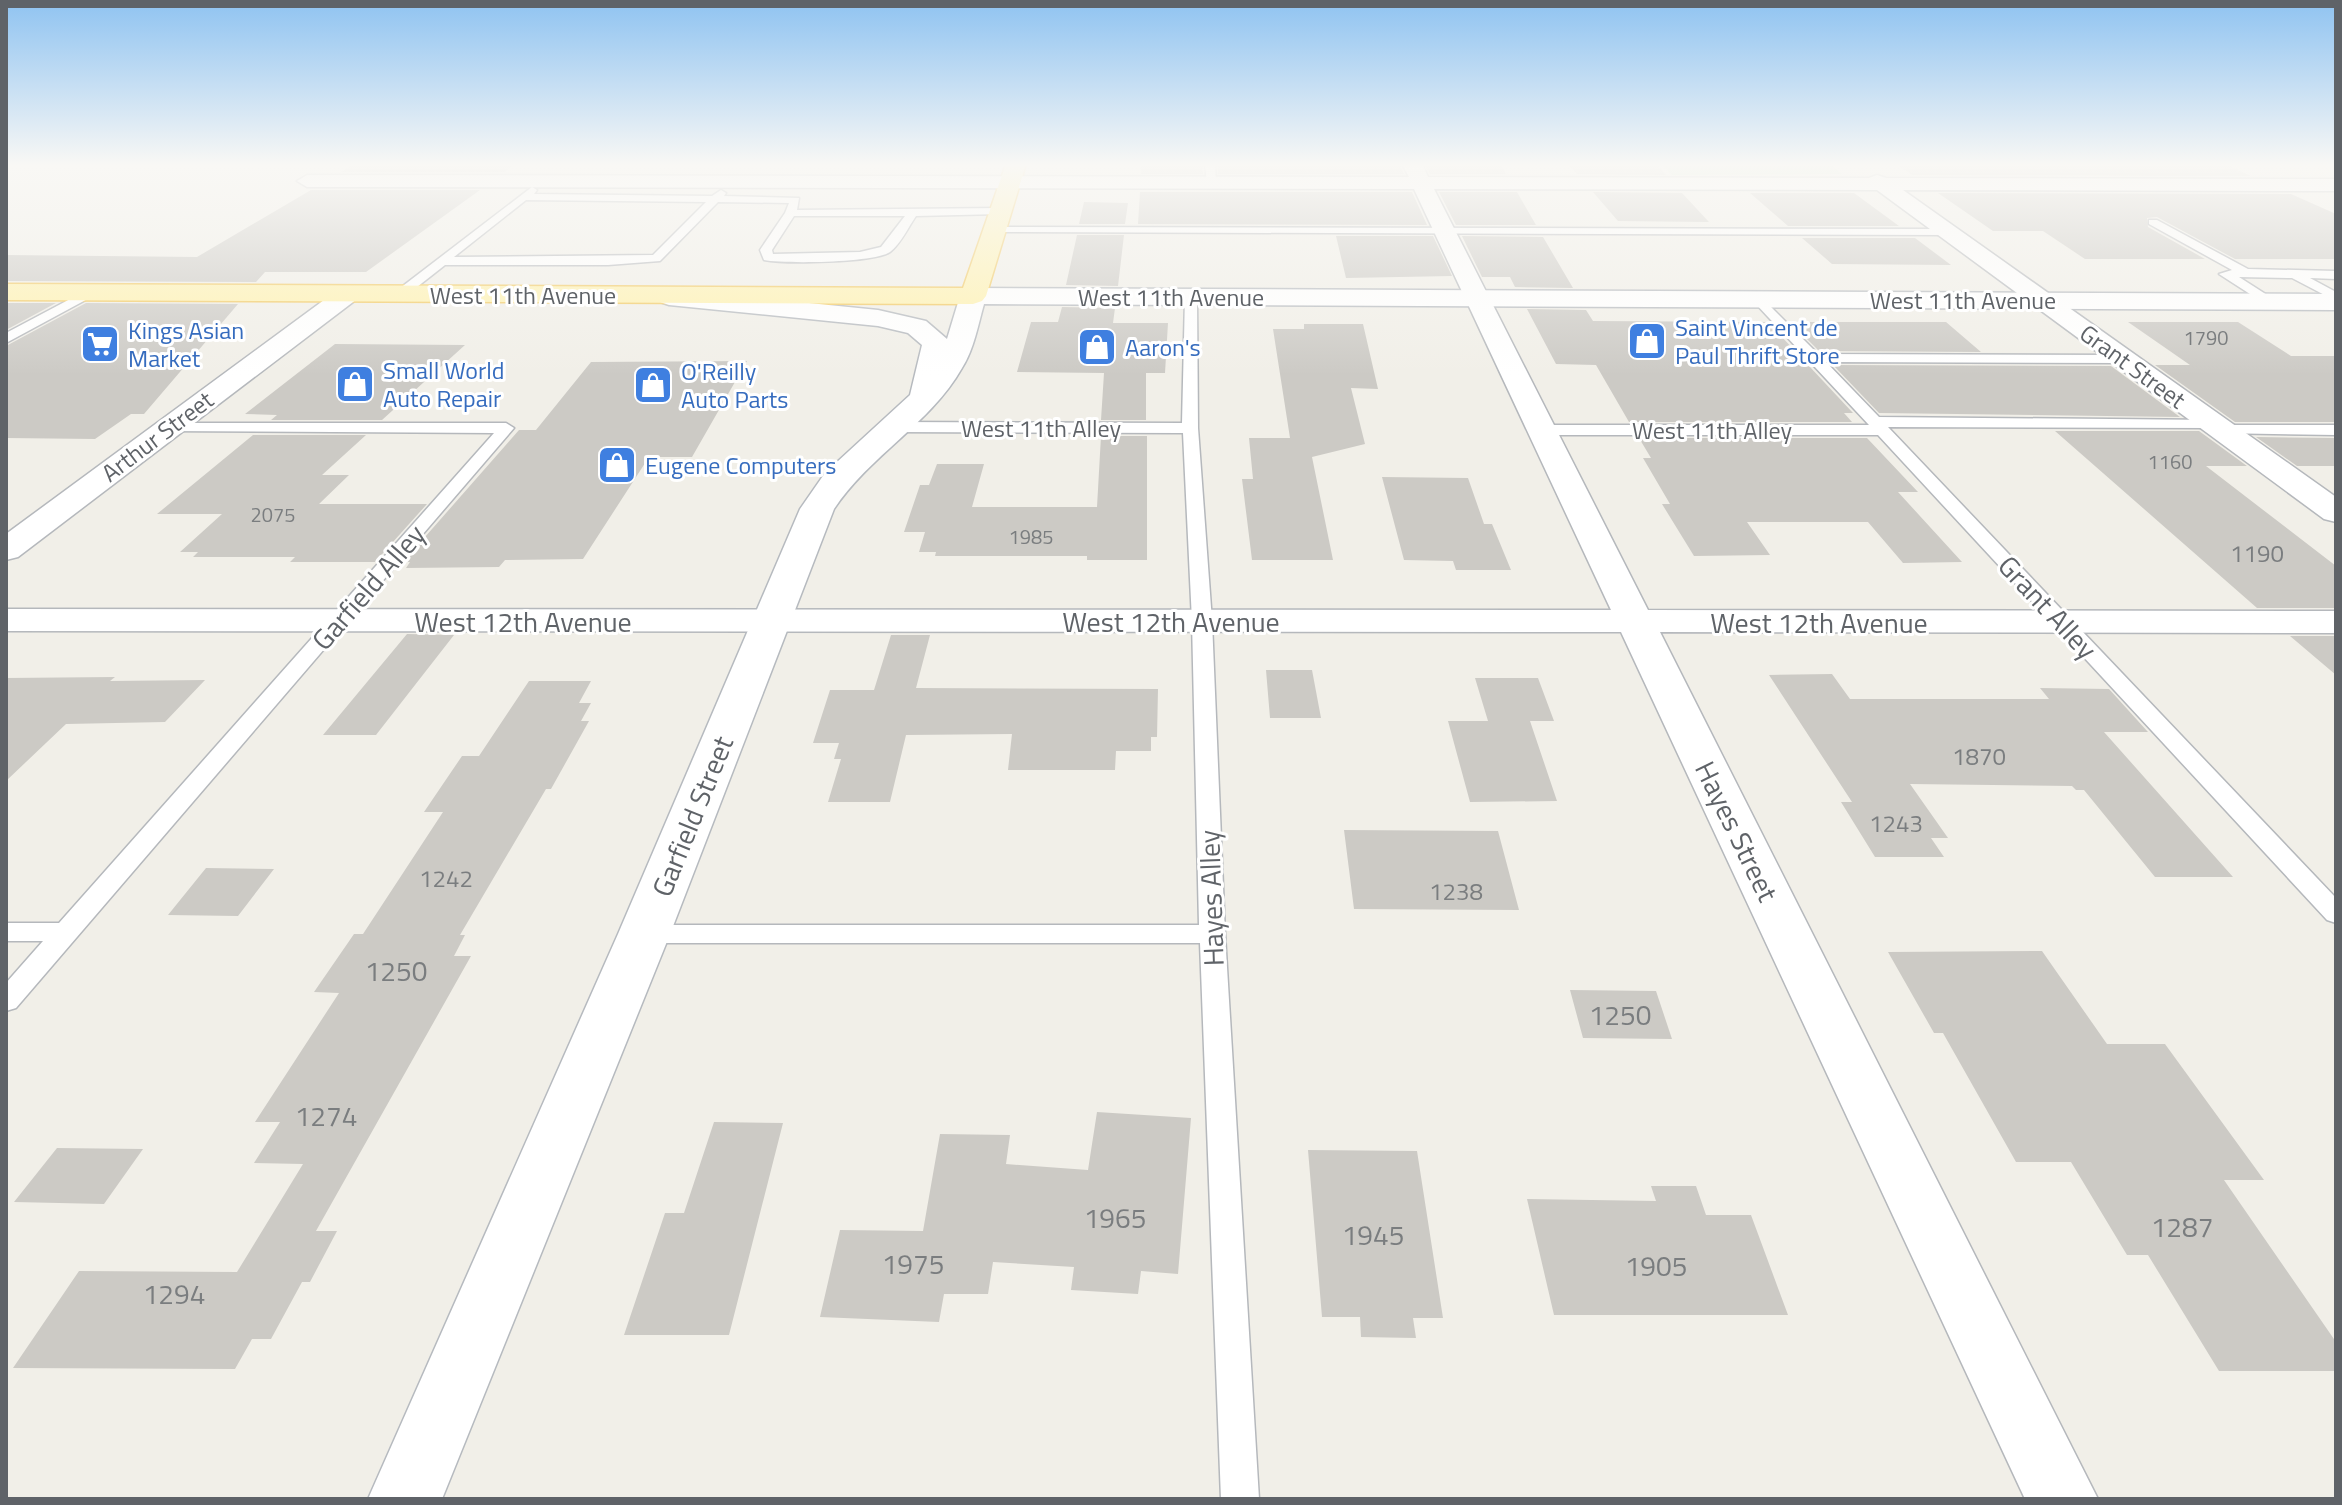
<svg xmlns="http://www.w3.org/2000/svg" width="2342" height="1505" font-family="'Titillium Web',sans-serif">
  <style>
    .green { fill: #c5e8c5 }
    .building { fill: #cccac5 }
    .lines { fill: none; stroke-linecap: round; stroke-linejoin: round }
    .service-casing { stroke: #b5b8bc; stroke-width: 3 }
    .minor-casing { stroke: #b5b8bc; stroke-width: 3 }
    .secondary-casing { stroke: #b6babf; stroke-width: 3 }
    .primary-casing { stroke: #f2c960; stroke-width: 3 }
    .service { fill: #fff; fill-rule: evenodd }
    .minor { fill: #fff; fill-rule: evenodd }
    .secondary { fill: #fff; fill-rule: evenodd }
    .primary { fill: #fff2af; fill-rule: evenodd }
    .labels { text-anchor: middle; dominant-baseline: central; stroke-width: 6; stroke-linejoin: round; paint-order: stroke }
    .far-number-label { font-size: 20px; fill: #7a7d7f }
    .far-street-label { font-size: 24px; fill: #5f6368; stroke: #fff }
    .far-shop-label { font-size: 24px; fill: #366cbe; stroke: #fff; text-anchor: start }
    .number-label { font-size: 24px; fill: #7a7d7f }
    .street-label { font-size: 28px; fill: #5f6368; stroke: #fff }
    .near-number-label { font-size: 28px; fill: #7a7d7f }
  </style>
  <rect width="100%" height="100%" fill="#f1efe8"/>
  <path class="green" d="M1661,164H1830L1842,174L1672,175Z"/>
  <path class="building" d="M355,164H516L504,172H341Z
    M1141,164H1202L1203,174H1141Z
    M1218,164H1399L1404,174H1218Z
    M1425,164H1500L1506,174H1430Z
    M1568,164H1656L1666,175L1577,174Z
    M1896,164H2225L2251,176L1912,175Z
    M311,190H480L366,272H265L256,282L6,281V255L197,257Z
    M1140,192H1412L1427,225L1138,224Z
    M1439,192H1517L1536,225H1456Z
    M1593,192L1682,193L1709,222L1618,221Z
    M1750,193H1854L1899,226H1788Z
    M1938,193L2291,194L2336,214V259H2235L2157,217L2147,218L2148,227L2205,259H2085L2043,231H1993Z
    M1084,202L1128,203L1125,224H1079Z
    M1077,235H1124L1118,286L1066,285Z
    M1336,236H1433L1452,276L1346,278Z
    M1462,236L1543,237L1573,288L1515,287L1510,277H1482Z
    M1802,238H1915L1951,265L1832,264Z
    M6,303H56L6,330Z
    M86,303L238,304L144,414H131L95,439L6,438V346Z
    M1062,307L1115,308L1113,323H1168L1165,373H1146V420H1101L1104,373L1017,372L1031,322H1058Z
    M1527,309L1586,310L1593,321L1768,322L1853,413H1844L1852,422H1629L1596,365L1556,364Z
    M1790,322H1946L1981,352L1819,351Z
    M2128,322H2238L2291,356H2336V422H2235L2155,365H2190Z
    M1304,324H1363L1378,389L1351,388L1365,444L1312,457L1333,560H1252L1242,479H1253L1249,438H1290L1273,329H1304Z
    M335,344L465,345L382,420H271L277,415L245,414Z
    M747,361L692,457H649L583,559L505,560L499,567L406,568L410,562H403L519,430H536L591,362Z
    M1833,365L2111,366L2180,417L1879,413Z
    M2055,431H2199L2247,466H2206L2336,566V608H2257Z
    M253,435H366L322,475H349L319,504H427L375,562H290L295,557H193L198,552H180L222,514H157Z
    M1101,436H1147V560H1087V556H935L936,552H919L925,532H904L920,485H929L937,464H984L972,507H1097Z
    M2256,437L2336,438V466H2297Z
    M1639,438H1867L1918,492H1898L1962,562L1903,563L1868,522H1747L1770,555L1694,556L1662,504H1670L1643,458H1651Z
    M1382,477L1468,478L1484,524H1492L1511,570H1456L1453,561L1404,560Z
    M407,634L454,635L376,735H323Z
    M891,635H930L916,688L1158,689L1157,737H1151V751H1116L1115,770H1008L1012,734L906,735L890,802H828L841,759H834L839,743H813L830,690H874Z
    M2290,636H2336V675Z
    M1266,670H1312L1321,718H1270Z
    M1832,674L1850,699H2049L2040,688L2109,689L2148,732H2104L2233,877H2155L2084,790H2076L2072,786L1910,784L1948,838H1931L1944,857H1875L1841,802H1852L1769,675Z
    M115,677L110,681L205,680L165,722L66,724L6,781V678Z
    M1475,678H1538L1554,721H1530L1557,801L1470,802L1448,721H1488Z
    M529,681H591L579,703H591L581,721H589L551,789H546L460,935H465L454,956H471L316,1231H337L310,1282H302L271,1339H252L235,1369L13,1368L79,1271L237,1272L303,1164L254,1163L280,1122H255L339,993L314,992L354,934H363L443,812H424L462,756H479Z
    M1344,830L1498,831L1519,910L1354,909Z
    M206,868L274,869L238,916L168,915Z
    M2042,951L2107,1044H2165L2264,1180H2224L2336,1342V1371H2219L2148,1255H2127L2071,1162H2016L1943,1033H1934L1888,952Z
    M1570,990L1656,991L1672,1039L1583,1038Z
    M1097,1112L1191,1118L1178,1274L1141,1271L1138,1294L1071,1290L1074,1267L993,1262L988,1294H944L939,1322L820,1317L840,1230L923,1231L940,1134L1010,1135L1006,1164L1088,1170Z
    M714,1122L783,1123L729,1335H624L665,1213H684Z
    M57,1148L143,1149L104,1204L14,1202Z
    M1308,1150L1417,1151L1443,1318H1413L1416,1338L1361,1337L1360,1317H1322Z
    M1651,1186H1696L1706,1215H1751L1788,1315H1554L1527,1199L1656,1201Z"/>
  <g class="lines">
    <defs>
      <path id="service" d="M1205,164H1215L1216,185L1207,183Z
        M532,187L537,190L534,194L712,196L721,190L726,193L724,196L799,198L797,210L1001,208L1006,211L1001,214L916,216C909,226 900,245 890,252C874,263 784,264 764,260L760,250L785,213L789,203L718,202L660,261L608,265H445L403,298H395V292ZM526,200L706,202L653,255L454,257ZM794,216H905L881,247L860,252L773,254L772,250Z
        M2149,220H2157L2248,269L2336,271V279L2310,278L2336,292V301L2292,278L2239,277L2278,302L2267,305L2219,274L2232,270L2149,224Z
        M995,227L1950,229L1956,232L1950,235L991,232V228Z
        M89,289L93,290V296L6,343V333Z
        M1191,293L1197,297L1198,428L1212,621L1225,934L1259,1499H1221L1200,943H644L635,941L631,934L635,927L644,925H1199L1192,621L1183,433L891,432L883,427L891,422L1182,423L1185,297Z
        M1760,296L1818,354L2124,355L2131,359L2124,363L1826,362L1879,417L2217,420V426L2212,428L1888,427L2336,898V923L2327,920L1878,435H1542L1534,430L1542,425H1869L1755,303L1754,300Z
        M168,423H506L514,428L16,1008L6,1011V983L43,941H6V923H59L494,433L163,431V425Z
        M2221,425H2336V435L2216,433V427Z"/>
      <path id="minor" d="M1402,164H1422L1428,177L1869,178L1877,175L1886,178L2336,179V191L1903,190L2336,497V522L2324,519L1877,190L1434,189L1648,610L2336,611V633L1660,632L2098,1499H2025L1621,632L6,631V609L1611,610L1414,189L307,187L297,181L307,175L1409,177Z
        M348,287L357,289L360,294L357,299L18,557L6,560V534L339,289Z"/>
      <path id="secondary" d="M973,288L2336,294V310L984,304C978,325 974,349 962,368C931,423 869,456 834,509L670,934L442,1499H368L618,934L800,509L825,473L910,395L922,345L908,333L878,326L669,305L660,302L656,297L660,292L669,289L878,310L926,321L947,339L960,296L964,291Z"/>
      <path id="primary" d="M1006,164H1026L986,296L982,301L973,304L6,300V284L963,288Z"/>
    </defs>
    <use href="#service" class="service-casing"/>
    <use href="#minor" class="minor-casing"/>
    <use href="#secondary" class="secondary-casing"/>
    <use href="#primary" class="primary-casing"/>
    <use href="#service" class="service"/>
    <use href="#minor" class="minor"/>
    <use href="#secondary" class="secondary"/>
    <use href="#primary" class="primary"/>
  </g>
  <linearGradient id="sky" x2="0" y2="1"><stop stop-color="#8fc3f1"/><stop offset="0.44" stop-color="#f9f8f5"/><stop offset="1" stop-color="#f9f8f5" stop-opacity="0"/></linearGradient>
  <rect width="2342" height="375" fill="url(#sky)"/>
  <defs>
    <symbol id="shop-square" viewBox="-11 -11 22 22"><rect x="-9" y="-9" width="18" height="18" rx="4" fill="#3f7fe0" stroke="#fff"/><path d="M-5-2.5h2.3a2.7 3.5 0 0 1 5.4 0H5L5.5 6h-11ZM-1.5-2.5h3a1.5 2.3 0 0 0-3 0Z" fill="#fff"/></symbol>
    <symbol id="supermarket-square" viewBox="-11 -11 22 22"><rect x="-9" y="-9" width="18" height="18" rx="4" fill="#3f7fe0" stroke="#fff"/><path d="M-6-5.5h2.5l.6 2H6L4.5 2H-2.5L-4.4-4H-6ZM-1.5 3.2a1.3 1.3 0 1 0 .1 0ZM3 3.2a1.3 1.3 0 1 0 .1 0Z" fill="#fff"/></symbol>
  </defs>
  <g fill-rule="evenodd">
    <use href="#shop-square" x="1625" y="319" width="44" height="44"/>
    <use href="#supermarket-square" x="78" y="322" width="44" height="44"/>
    <use href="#shop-square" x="1075" y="325" width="44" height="44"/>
    <use href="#shop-square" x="333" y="362" width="44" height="44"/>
    <use href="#shop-square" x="631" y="363" width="44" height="44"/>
    <use href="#shop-square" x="595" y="443" width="44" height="44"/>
  </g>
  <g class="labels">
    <g class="far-number-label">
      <text x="2206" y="337">1790</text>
      <text x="2170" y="461">1160</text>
      <text x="273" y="514">2075</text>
      <text x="1031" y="536">1985</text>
    </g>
    <g class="far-street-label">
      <text x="523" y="295">West 11th Avenue</text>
      <text x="1171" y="297">West 11th Avenue</text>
      <text x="1963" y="300">West 11th Avenue</text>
      <text transform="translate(2133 366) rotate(36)">Grant Street</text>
      <text x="1041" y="428">West 11th Alley</text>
      <text x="1712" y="430">West 11th Alley</text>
      <text transform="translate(157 436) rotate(-37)">Arthur Street</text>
    </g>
    <g class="far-shop-label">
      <text x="1675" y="327">Saint Vincent de<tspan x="1675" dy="28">Paul Thrift Store</tspan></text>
      <text x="128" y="330">Kings Asian<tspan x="128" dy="28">Market</tspan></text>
      <text x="1125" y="347">Aaron's</text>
      <text x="383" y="370">Small World<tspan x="383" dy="28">Auto Repair</tspan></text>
      <text x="681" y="371">O'Reilly<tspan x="681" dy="28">Auto Parts</tspan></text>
      <text x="645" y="465">Eugene Computers</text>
    </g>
    <g class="number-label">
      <text x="2257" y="553">1190</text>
      <text x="1979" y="756">1870</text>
      <text x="1896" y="823">1243</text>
      <text x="446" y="878">1242</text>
      <text x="1456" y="891">1238</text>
    </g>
    <g class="street-label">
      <text transform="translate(368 587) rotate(-49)">Garfield Alley</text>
      <text transform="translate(2048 607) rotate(47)">Grant Alley</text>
      <text x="523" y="621">West 12th Avenue</text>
      <text x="1171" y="621">West 12th Avenue</text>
      <text x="1819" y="622">West 12th Avenue</text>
      <text transform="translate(692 816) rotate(-68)">Garfield Street</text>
      <text transform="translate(1737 831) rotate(64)">Hayes Street</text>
      <text transform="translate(1211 898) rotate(-92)">Hayes Alley</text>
    </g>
    <g class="near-number-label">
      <text x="396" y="970">1250</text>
      <text x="1620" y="1014">1250</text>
      <text x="326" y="1115">1274</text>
      <text x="1115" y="1217">1965</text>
      <text x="2182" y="1226">1287</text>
      <text x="1373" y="1234">1945</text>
      <text x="913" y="1263">1975</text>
      <text x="1656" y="1265">1905</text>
      <text x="174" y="1293">1294</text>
    </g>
  </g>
  <rect width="2342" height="1505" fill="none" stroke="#5f6368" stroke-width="16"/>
</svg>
